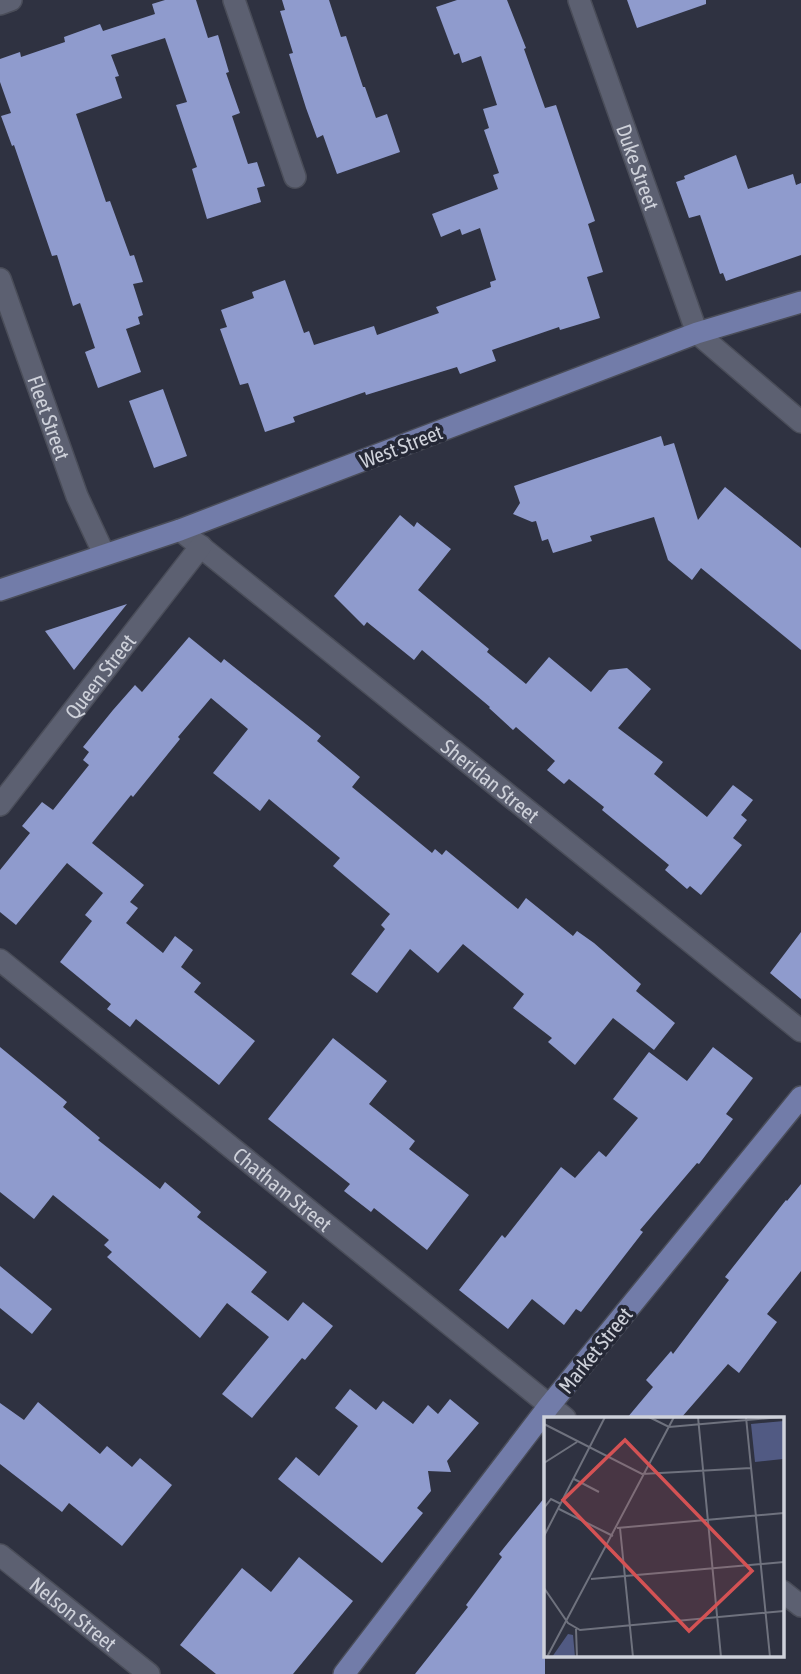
<svg xmlns="http://www.w3.org/2000/svg" width="801" height="1674" font-family="'Asap Condensed',sans-serif">
  <style>
    .building { fill: #8f9bcd }
    .lines { fill: none; stroke-linecap: round; stroke-linejoin: round }
    .minor-casing { stroke: #4a4d59; stroke-width: 24 }
    .major-casing { stroke: #4a4d59; stroke-width: 24 }
    .minor { stroke: #5c6071; stroke-width: 21 }
    .major { stroke: #727ca9; stroke-width: 21 }
    .labels { text-anchor: middle; dominant-baseline: central; stroke-width: 7; stroke-linejoin: round; paint-order: stroke }
    .street-label { font-size: 21px; fill: #ced1da; stroke: #252836 }
    .inset-road { fill: none; stroke: #6f727e; stroke-width: 2 }
    .view { fill: #d45254; fill-opacity: 0.15; stroke: #d45254; stroke-width: 3.5 }
    .inset-edge { fill: none; stroke: #ced1da; stroke-width: 3.5 }
  </style>
  <rect width="100%" height="100%" fill="#2f3241"/>
  <path class="building" d="M165,0H196L208,38L218,35L229,72L226,73L240,113L232,116L248,164L257,162L265,186L257,188L261,202L207,219L192,169L197,167L176,105L187,102L165,38L111,55L119,76L115,77L122,98L76,114L106,202L110,201L130,256L134,255L143,282L133,284L143,315L138,317L140,324L126,329L141,372L98,388L85,352L95,348L80,303L73,306L57,255L52,256L14,145L12,146L1,116L11,113L0,82V59L20,52L21,57L65,42L64,37L100,24L103,31L155,14L152,4Z
    M282,0H329L341,37L346,36L363,87H365L376,118L387,114L400,152L337,174L323,135L317,138L306,108L289,54L293,53L280,11L285,10Z
    M457,0H507L526,48L524,49L545,108L556,105L595,221L588,224L603,272L587,277L600,318L560,330L559,327L492,350L496,361L460,374L457,367L366,395L365,392L293,417L295,422L265,432L248,383L240,385L220,329L227,327L221,310L254,298L252,292L285,280L304,333L309,331L314,345L374,326L377,335L439,313L436,307L491,287L490,282L496,280L480,228L462,235L460,229L441,237L432,214L498,189L493,175L499,173L484,130L489,128L483,109L497,105L481,56L462,63L459,53L454,55L436,7Z
    M627,0H706V4L637,28Z
    M736,155L748,189L793,174L796,185L801,183V255L726,281L723,273L720,274L700,215L689,218L676,182L685,179L684,176Z
    M163,389L187,456L154,468L129,401Z
    M661,436L664,446L674,443L698,520L725,487L801,548V650L701,568L692,580L668,560L654,517L590,536L592,541L553,553L548,539L542,541L536,521L532,522L513,514L520,503L514,486Z
    M400,515L414,527L417,522L451,549L418,590L489,649L487,652L526,684L549,657L591,692L609,670L627,668L651,689L618,728L663,762L654,774L707,817L733,785L753,800L741,815L747,820L733,838L742,845L701,895L690,886L687,889L665,870L669,865L602,810L604,807L569,779L564,784L547,770L555,761L516,727L513,730L489,708L490,707L422,650L414,660L367,622L364,626L334,596Z
    M127,604L74,670L45,631Z
    M189,637L221,663L224,659L321,736L317,741L360,777L352,787L432,853L435,849L442,855L446,850L518,909L526,898L573,936L577,931L594,943L641,984L636,991L675,1023L654,1050L613,1018L575,1065L548,1042L552,1038L513,1008L524,994L463,944L438,973L410,949L377,993L351,974L385,929L381,925L390,914L333,866L340,858L269,799L260,811L213,773L248,729L211,698L178,737L180,739L133,797L131,795L92,843L144,885L130,902L138,908L126,923L163,953L175,936L193,950L181,967L201,983L194,992L255,1041L219,1085L136,1019L130,1027L107,1009L111,1004L60,962L92,921L85,915L103,893L67,863L16,925L0,912V870L30,833L22,826L42,802L53,810L89,765L83,760L89,752L83,747L113,710L135,685L142,692Z
    M801,932V999L770,973Z
    M333,1038L387,1081L369,1104L415,1141L409,1149L469,1195L427,1250L374,1208L371,1212L344,1191L350,1184L268,1119Z
    M0,1047L67,1102L63,1107L100,1138L98,1140L160,1189L165,1182L201,1212L197,1217L267,1272L251,1292L288,1321L303,1302L333,1326L305,1360L302,1358L252,1418L222,1394L269,1337L227,1303L200,1338L107,1257L112,1252L104,1245L109,1240L53,1195L34,1219L0,1192Z
    M713,1047L753,1078L726,1114L733,1119L699,1164L697,1163L640,1230L643,1232L581,1312L576,1309L564,1325L532,1299L508,1329L459,1290L502,1235L505,1238L561,1167L575,1178L599,1151L606,1157L638,1118L613,1099L649,1052L687,1081Z
    M801,1184V1271L767,1314L777,1322L739,1373L728,1364L681,1418H627L653,1387L646,1380L671,1351L673,1354L729,1280L725,1277L786,1200L787,1201Z
    M0,1266L52,1309L32,1334L0,1308Z
    M350,1389L376,1410L383,1401L413,1424L428,1405L438,1414L450,1399L479,1423L447,1461L451,1472L428,1471L431,1491L417,1508L423,1513L382,1563L278,1479L296,1457L319,1476L358,1426L335,1408Z
    M38,1402L100,1454L107,1446L132,1467L140,1458L172,1485L122,1546L69,1503L62,1512L0,1464V1403L24,1420Z
    M545,1497V1674H415L468,1607L466,1605L502,1557L499,1554Z
    M299,1557L353,1601L293,1674H216L180,1645L242,1568L271,1592Z"/>
  <g class="lines">
    <defs>
      <g id="minor">
        <path d="M234,0L295,177"/>
        <path id="s1" d="M579,0L697,333L801,422"/>
        <path d="M0,4L11,0"/>
        <path id="s2" d="M0,279L77,496L104,554"/>
        <path id="s3" d="M180,530L801,1031"/>
        <path id="s4" d="M0,805L201,546"/>
        <path id="s5" d="M0,960L565,1418"/>
        <path id="s6" d="M0,1555L149,1674"/>
        <path d="M782,1591L801,1606"/>
      </g>
      <path id="major" d="M0,590L180,530L697,333L801,302
        M344,1674L549,1406L801,1097"/>
    </defs>
    <use href="#minor" class="minor-casing"/>
    <use href="#major" class="major-casing"/>
    <use href="#minor" class="minor"/>
    <use href="#major" class="major"/>
  </g>
  <g class="labels">
    <g class="street-label">
      <text stroke="none"><textPath href="#s1" startOffset="177">Duke Street</textPath></text>
      <text stroke="none"><textPath href="#s2" startOffset="147">Fleet Street</textPath></text>
      <text transform="translate(401 446) rotate(-21)">West Street</text>
      <text stroke="none"><textPath href="#s4" startOffset="163">Queen Street</textPath></text>
      <text stroke="none"><textPath href="#s3" startOffset="399">Sheridan Street</textPath></text>
      <text stroke="none"><textPath href="#s5" startOffset="364">Chatham Street</textPath></text>
      <text transform="translate(595 1350) rotate(-51)">Market Street</text>
      <text stroke="none"><textPath href="#s6" startOffset="94">Nelson Street</textPath></text>
    </g>
  </g>
  <g transform="translate(544 1417)">
    <rect width="240" height="240" fill="#2f3241"/>
    <path d="M240,4L239,42L211,45L207,7ZM24,217L29,218L31,240H8Z" fill="#515a83"/>
    <path class="inset-road" d="M105,0L125,10L237,0M154,0L177,240M202,0L226,240M0,7L98,57L207,51M0,46L33,25M30,62L55,75M0,91L7,82L17,87M15,92L69,119M73,111L240,96M76,111L89,240M0,119L61,0M47,162L240,145M0,171L24,206L36,213L240,194M32,212L33,240M3,240L130,0"/>
    <path class="view" d="M81,23L208,154L145,214L19,83Z"/>
    <rect width="240" height="240" class="inset-edge"/>
  </g>
</svg>
